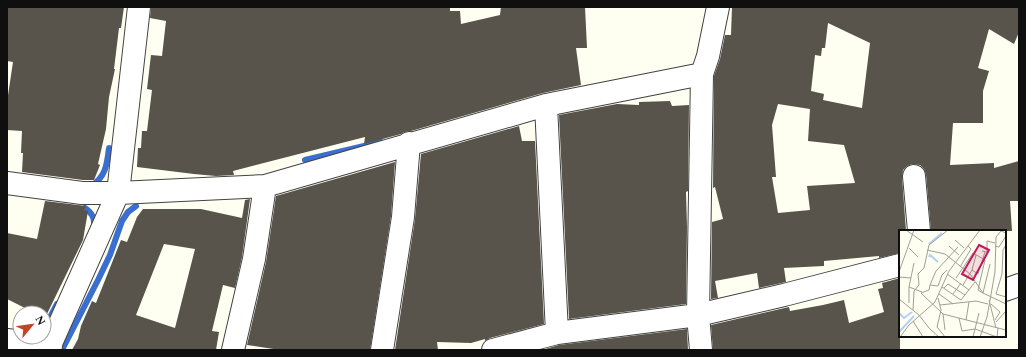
<svg xmlns="http://www.w3.org/2000/svg" width="1026" height="357" font-family="Spectral,serif">
  <style>
    .lines { fill: none; stroke-linecap: round; stroke-linejoin: round }
    .stream { stroke: #3b6fcf; stroke-width: 6 }
    .building { fill: #58534b; fill-rule: evenodd }
    .minor-casing { stroke: #424242; stroke-width: 24 }
    .minor { stroke: #fff; stroke-width: 22 }
    .inset-river { fill: none; stroke: #b5cef7; stroke-width: 2 }
    .inset-road { fill: none; stroke: #9e9f97; stroke-width: 1 }
    .view { fill: #c2185b; fill-opacity: 0.15; stroke: #c2185b; stroke-width: 2 }
    .inset-edge { fill: none; stroke: #0f0f0f; stroke-width: 2 }
  </style>
  <rect width="100%" height="100%" fill="#fefff1"/>
  <g class="lines">
    <path class="stream" d="M305,160L381,142
      M91,186C106,177 107,164 109,148
      M85,208C92,213 95,218 94,227
      M44,329L57,304
      M62,350L98,280L110,255L122,221L128,212L136,206"/>
  </g>
  <path class="building" d="M7,7H124L121,28H119L114,69H115L109,97L106,129L98,164L100,165L94,180H83L22,172L23,153H21L22,131L7,130V102L13,62L7,61Z
    M151,7H450V11H460L461,24L500,15L501,7H585L587,48H576L581,85L543,93L411,131L404,132L401,134L364,144L365,137L233,171L234,175L216,176L194,174L137,167L138,148H141L142,131H147L152,90L147,89L151,55L162,56L166,21L150,18Z
    M732,7H1019V32L1014,44L989,29L978,68L989,71L983,91V123H953L950,165L994,163V168L1019,161V201H1010L1012,231H931L926,174L924,169L920,165L912,164L907,166L903,170L902,177L906,231H900V253L879,258V256L824,261V266L784,268L786,282L759,288L757,273L715,281L718,298L711,299L712,222L723,219L715,187L713,188L714,76L720,59L725,35H731ZM828,23L870,43L862,108L823,100L824,94L811,91L815,55L821,56L822,48H825ZM778,104L810,109L808,141L844,145L855,183L807,186L810,210L778,213L772,177H776L772,125Z
    M670,101L672,106L689,105L688,191L686,192L687,227L686,304L569,319L559,115L617,104L639,105V102Z
    M519,126L522,141H535L544,324L490,338L485,341V339L471,343L437,342L438,350H395L415,219L421,154Z
    M395,162L391,216L370,350H280L247,345L266,262L276,196Z
    M250,199L242,257L235,288L223,285L212,331L219,332L216,350H72L78,339L81,326L92,301L96,303L121,240L127,242L137,217L143,209H201L242,218L245,200ZM164,244L195,249L175,328L136,315Z
    M45,201L86,206L84,210L88,211L83,240L45,318L44,317V313H35L7,299V233L37,239Z
    M900,278V350H713L711,325L789,307L790,311L823,305L844,300L849,323L884,312L878,289L883,288L882,283Z
    M687,329L688,350H542L559,345Z"/>
  <g class="lines">
    <defs>
      <path id="minor" d="M546,105L557,333
        M914,176L919,231
        M7,183L82,193H118L265,186L546,105L702,74
        M1005,290L1019,285
        M7,340L51,346
        M48,350L118,193L139,7
        M233,350L254,259L265,186
        M382,350L403,217L409,143
        M493,350L557,333L698,315L784,295L900,265
        M701,350L698,315L702,74L708,56L718,7"/>
    </defs>
    <use href="#minor" class="minor-casing"/>
    <use href="#minor" class="minor"/>
  </g>
  <g transform="translate(899 230)">
    <rect width="107" height="107" fill="#fefff1"/>
    <path class="inset-river" d="M30,14L43,3M30,27L31,25L39,32M0,83L5,88L13,82M0,102L15,86"/>
    <path class="inset-road" d="M7,0L24,12M56,10L65,18M107,15L104,20L103,44L97,64L107,67M50,16L60,25M96,16L100,17L107,6M10,18L19,27M28,20L46,24L71,44L84,63L107,74M83,21L88,22V11L96,13M15,33L10,57L23,62M61,37L72,19L69,16M48,40L43,45L39,56L31,55L37,41L59,17M73,40L79,44L86,22M0,42L15,0M48,44L70,60M0,47L12,48M57,48L74,23L86,30L79,60L84,63L91,34M31,55L30,60L22,63L44,84L46,100M64,55L73,40L77,25M10,57V73M43,57L62,70L76,52M45,58L49,54L66,65M40,64L54,74M54,64L62,53M39,68L42,80L38,97L46,107M0,69L20,85L30,98L40,107M90,70L97,98M92,74L101,82L96,90M41,75L77,71L89,74M14,80L15,61L20,55L19,44L25,38L30,15L49,0M44,84L99,98M60,88L63,101L76,99L98,107M67,90L70,72M14,91L24,107M97,92L107,81M1,107L10,95L36,72L50,41L81,0M74,107L80,83M81,107L88,87L96,42L97,7L102,1L107,3M98,107L99,98L107,100"/>
    <path class="view" d="M80,15L90,20L74,50L63,44Z"/>
    <rect width="107" height="107" class="inset-edge"/>
  </g>
  <rect width="1026" height="357" fill="none" stroke="#0f0f0f" stroke-width="16"/>
  <g transform="translate(32 325) rotate(61)"><circle r="19" fill="#ffffff" stroke="#9f9f9f"/>
  <path d="M0-3L7 15L0 10L-7 15Z" fill="#c24424"/>
  <text y="-6" font-size="11" font-weight="bold" text-anchor="middle" fill="#0f0f0f">N</text>
  </g>
</svg>
